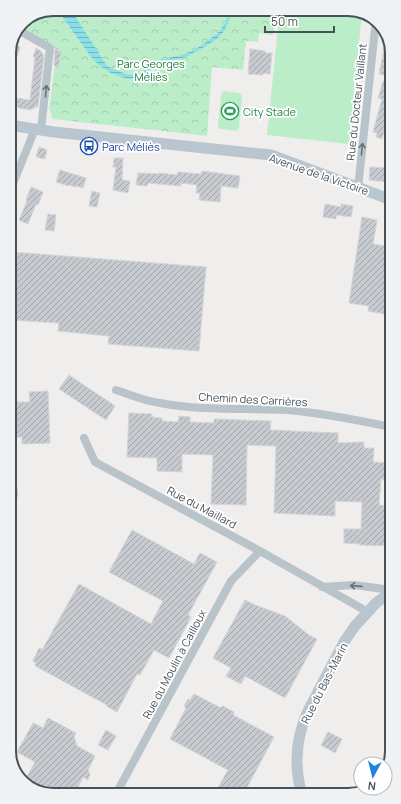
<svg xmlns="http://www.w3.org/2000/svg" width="401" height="804" font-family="Manrope,sans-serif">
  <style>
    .forest { fill: url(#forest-crowns) }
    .pitch { fill: #bcedc9 }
    .water { fill: url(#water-rules) }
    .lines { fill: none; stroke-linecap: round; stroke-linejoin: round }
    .stream { stroke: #8adfe8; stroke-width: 3 }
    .building { fill: url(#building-hatch); stroke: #d1d4d8 }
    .street { stroke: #b9c3ca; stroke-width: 8 }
    .secondary { stroke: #b9c6cf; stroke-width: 11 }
    .oneway { stroke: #68747c }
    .labels { text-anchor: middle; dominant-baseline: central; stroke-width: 3.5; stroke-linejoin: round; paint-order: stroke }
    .park-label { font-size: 11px; fill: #19783e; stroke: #fff }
    .street-label { font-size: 11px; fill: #46525a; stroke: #fff }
    .leisure-label { font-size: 11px; fill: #27864d; stroke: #fff; text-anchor: start }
    .transit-label { font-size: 11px; fill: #164399; stroke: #fff; text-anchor: start }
    .rim { fill: none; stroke: #46525a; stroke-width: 2 }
  </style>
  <defs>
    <pattern id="forest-crowns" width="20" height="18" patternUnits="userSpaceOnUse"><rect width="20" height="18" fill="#bcedc9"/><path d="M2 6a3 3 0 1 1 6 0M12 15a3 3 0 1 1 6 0" fill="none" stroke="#a3cdaf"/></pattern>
    <pattern id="water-rules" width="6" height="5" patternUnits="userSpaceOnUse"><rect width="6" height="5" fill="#8adfe8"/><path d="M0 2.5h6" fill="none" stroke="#73b7bf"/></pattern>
    <pattern id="building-hatch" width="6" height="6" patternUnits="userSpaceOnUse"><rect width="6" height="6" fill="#c7cbd0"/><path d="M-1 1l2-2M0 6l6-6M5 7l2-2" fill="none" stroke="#a3a7ac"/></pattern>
  </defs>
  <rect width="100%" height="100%" fill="#f0eded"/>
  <path class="forest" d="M53,9H276L273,35L259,33L258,42L246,41L243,70L212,67L207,136L53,119L49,109L55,65L59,66L61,52L19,27L22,22Z"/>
  <path class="pitch" d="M280,9H351L362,13L349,144L267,135Z
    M223,91L240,93L242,96L239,128L237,131L220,129L218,127L221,95Z"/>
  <path class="water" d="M57,9H72L77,19L107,66L128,75L140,73L158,60L182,55L196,49L214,36L220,31L224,24L227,25L224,31L217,39L201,49L186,57L157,64L142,77L128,79L111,73L100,66L91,57Z"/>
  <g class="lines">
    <path class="stream" d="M226,24L231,11"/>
  </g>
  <path class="building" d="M12,43L19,46L20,49L17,57L9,54V50Z
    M385,44H389V76L379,74Z
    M36,48L41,51L44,56L38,106L30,110L19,108L16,105L9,110V97L30,100L35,57H33Z
    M55,49L61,52L59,66L54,65Z
    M250,49L265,51V53H272L270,74L263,73V75L248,74Z
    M9,74L17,76L11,96H9Z
    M386,80L389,81V116L382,139L376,137L377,133L373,132L382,99L378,98L383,81L386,82Z
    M39,147L47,150L45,159L36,157Z
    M114,158H123L122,180L130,181L128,193L113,190L116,167H113Z
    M370,167L389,168V182L369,180Z
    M60,170L86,178L83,188L76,186V187L69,185V186L56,182Z
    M202,171L240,176L238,188L221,186L220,202L199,200L200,193H196L197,185L181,183V186L148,183L147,186L136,185L138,173L159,174V173L177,175L178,172L200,174H201Z
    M31,187L43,192L38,205L36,204L28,224L19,220L27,201L26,200Z
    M92,191L100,193L97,207L89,206Z
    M325,204L341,207V204L353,206L351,217L336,215V219L323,217Z
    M48,214L56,215L54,231L45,230Z
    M362,217L377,220L373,244L390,247V315L368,311L369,306L349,303Z
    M12,252L206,267L199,351L108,344L109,336L58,331L59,323L10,320V260Z
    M69,375L115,406L106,420L59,389Z
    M48,391L50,443L22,444V437H15L14,402H30L29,392Z
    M129,413L152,414V417L162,418V421L178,422L179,416L190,417V422L214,423V419L271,421L270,430L338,433V443L364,442V448H374L373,462L388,463V465H391V480L381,479L379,505L391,506V546L360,545V544L344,543V529H361L362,502L335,501V516L274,513L276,446L247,445L246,505L211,504L213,455L182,454V472L157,471V458L127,457Z
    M132,530L194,564L200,553L217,562L188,615L191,617L169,658L154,650L140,675L137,674L117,712L106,706L107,705L37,667L35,665L36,663L33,661L39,648L42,650L79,584L151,624L163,601L109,572Z
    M245,600L255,605L285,616L309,635L317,639L285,698L245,676L241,684L226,676L231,668L213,658Z
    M194,694L221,708L223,706L234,712L233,715L274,737L244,793H215L228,770L170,739L186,708L184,706L188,699L190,700Z
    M48,718L76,733L74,737L77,746L95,756L88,770L90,774L88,780L83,777L74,795H50L26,786L24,782L35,762L17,752L33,723L43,728Z
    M106,730L116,736L108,750L98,745Z
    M328,732L342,739L335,753L321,745Z"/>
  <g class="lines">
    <path class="street" d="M18,30L50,48L41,130
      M358,188L376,20
      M10,191L35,129
      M116,390C131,395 145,401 160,403C202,411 245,408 288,410C323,413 357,420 391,427
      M84,438L95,462L260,551L368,612
      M11,476L14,494L11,510
      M322,587L354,585L391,590
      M116,794L231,581L260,551"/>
    <path class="secondary" d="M9,125L54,132L271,155L389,199
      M301,792C294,764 296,737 308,711L344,642L355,626L376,603L391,592"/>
  </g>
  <defs><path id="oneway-shaft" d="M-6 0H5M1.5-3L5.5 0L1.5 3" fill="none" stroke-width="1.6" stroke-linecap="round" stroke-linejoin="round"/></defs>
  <g class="oneway">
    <use href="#oneway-shaft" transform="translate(46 91) rotate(-85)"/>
    <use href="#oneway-shaft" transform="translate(362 149) rotate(-84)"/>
    <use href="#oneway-shaft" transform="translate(356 586) rotate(-176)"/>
  </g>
  <defs>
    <symbol id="stadium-ring" viewBox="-11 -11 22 22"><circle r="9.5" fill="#fff" stroke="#2e9e5b" stroke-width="1.5"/><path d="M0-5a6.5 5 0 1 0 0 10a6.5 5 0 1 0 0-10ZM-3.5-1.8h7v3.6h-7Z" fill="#2e9e5b"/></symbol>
    <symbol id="bus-ring" viewBox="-11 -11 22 22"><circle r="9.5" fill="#fff" stroke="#1a4fb4" stroke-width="1.5"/><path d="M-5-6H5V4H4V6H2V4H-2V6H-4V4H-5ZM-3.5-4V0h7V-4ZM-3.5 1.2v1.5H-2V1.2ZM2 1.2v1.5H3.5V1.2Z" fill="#1a4fb4"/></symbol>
  </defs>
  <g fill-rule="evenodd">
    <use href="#stadium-ring" x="220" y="101" width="20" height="20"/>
    <use href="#bus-ring" x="79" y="136" width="20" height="20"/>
  </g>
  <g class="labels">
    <g class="park-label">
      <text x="151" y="63">Parc Georges<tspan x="151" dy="13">Méliès</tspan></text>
    </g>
    <g class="street-label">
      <text transform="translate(356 102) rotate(-84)">Rue du Docteur Vaillant</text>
      <text transform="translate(319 174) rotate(19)">Avenue de la Victoire</text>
      <text transform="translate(253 399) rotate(3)">Chemin des Carrières</text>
      <text transform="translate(202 507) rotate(28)">Rue du Maillard</text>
      <text transform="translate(174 664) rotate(-62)">Rue du Moulin à Cailloux</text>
      <text transform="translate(324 683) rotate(-63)">Rue du Bas-Marin</text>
    </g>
    <g class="leisure-label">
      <text x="243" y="111">City Stade</text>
    </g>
    <g class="transit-label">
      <text x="102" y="146">Parc Méliès</text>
    </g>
  </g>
  <path d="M0 0H401V804H0ZM53 16H348A37 37 0 0 1 385 53V751A37 37 0 0 1 348 788H53A37 37 0 0 1 16 751V53A37 37 0 0 1 53 16Z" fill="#f0f1f2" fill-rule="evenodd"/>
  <path class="rim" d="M53 16H348A37 37 0 0 1 385 53V751A37 37 0 0 1 348 788H53A37 37 0 0 1 16 751V53A37 37 0 0 1 53 16Z"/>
  <g transform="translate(373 776) rotate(187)"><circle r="19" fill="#ffffff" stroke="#b5babd"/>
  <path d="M0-3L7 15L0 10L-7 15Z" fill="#1f84d8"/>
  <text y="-6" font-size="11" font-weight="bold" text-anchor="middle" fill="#46525a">N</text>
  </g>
  <path d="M265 26v6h69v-6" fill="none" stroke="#46525a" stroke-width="2"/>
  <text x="271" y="26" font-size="12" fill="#46525a" stroke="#ffffff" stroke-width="3" paint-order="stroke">50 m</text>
</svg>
